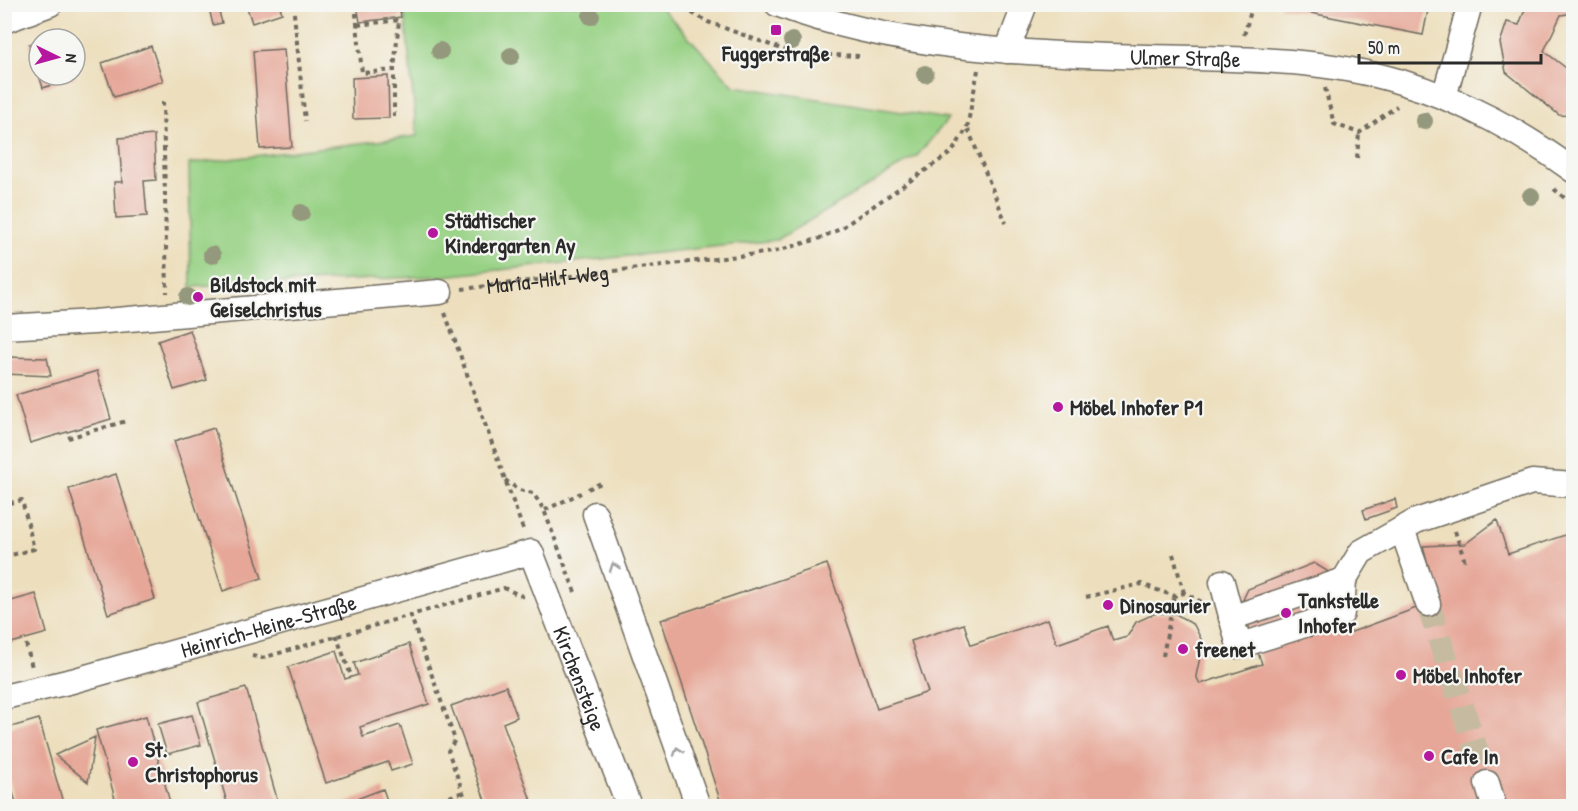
<svg xmlns="http://www.w3.org/2000/svg" width="1578" height="811" font-family="'Patrick Hand',sans-serif">
  <style>
    .green { fill: #97d184; stroke: #617e58; stroke-width: 1.5 }
    .building { fill: #e6a798 }
    .lines { fill: none; stroke-linecap: round; stroke-linejoin: round }
    .minor-tunnel { stroke: #c6bba0; stroke-width: 24; stroke-dasharray: 24 12; stroke-linecap: butt }
    .minor-casing { stroke: #6f6a5e; stroke-width: 27 }
    .path { stroke: #6f6a5e; stroke-width: 4; stroke-dasharray: 4.5 4.5; stroke-linecap: butt }
    .minor { stroke: #fff; stroke-width: 24 }
    .tree { fill: #94987c }
    .oneway { stroke: #a0a0a0 }
    .poi-dot { fill: #b5179e; stroke: #f6f6f2; stroke-width: 2 }
    .labels { text-anchor: middle; dominant-baseline: central; stroke-width: 4.5; stroke-linejoin: round; paint-order: stroke }
    .poi-label { font-size: 22px; font-weight: bold; fill: #2b2b2b; stroke: #f6f6f2; text-anchor: start }
    .street-label { font-size: 22px; fill: #2b2b2b; stroke: #f6f6f2 }
  </style>
  <rect width="100%" height="100%" fill="#f6f6f2"/>
  <filter id="ink" filterUnits="userSpaceOnUse"><feTurbulence type="fractalNoise" baseFrequency=".0167" numOctaves="2"/><feDisplacementMap in="SourceGraphic" scale="12" xChannelSelector="R" yChannelSelector="G"/><feConvolveMatrix kernelMatrix="1 2 1 2 8 2 1 2 1" color-interpolation-filters="sRGB"/></filter>
  <filter id="wash" filterUnits="userSpaceOnUse"><feTurbulence type="fractalNoise" baseFrequency=".008" numOctaves="4" result="noise"/><feDisplacementMap in="SourceGraphic" scale="24" xChannelSelector="R" yChannelSelector="G"/><feGaussianBlur stdDeviation="1.35" result="paint"/><feColorMatrix in="noise" values="0 0 0 0 0 0 0 0 0 0 0 0 0 0 0 0 0 1.4 0 .05"/><feComposite in="paint" operator="in"/></filter>
  <g filter="url(#wash)">
    <rect width="100%" height="100%" fill="#eddfbd"/>
    <path class="green" d="M404,5H659L734,86L948,119L917,156L777,240L444,276L191,287L189,164L417,136Z"/>
    <g id="blocks">
      <path class="building" d="M208,4H217L222,23L213,25Z
        M246,4H279L282,13L252,23Z
        M357,4H399L401,17L360,22Z
        M1527,4H1574V13L1561,15L1544,51L1574,74V116L1559,115L1506,72L1500,43L1507,22L1519,25Z
        M1281,5H1429L1423,35L1280,7Z
        M39,41V74L29,44Z
        M151,46L163,81L114,97L102,63Z
        M284,49L292,147L260,149L253,51Z
        M39,75H74L75,77L43,88Z
        M388,76L389,118L353,119L352,78Z
        M154,135L156,180L144,181L147,216L116,218L114,182H122L119,138Z
        M190,330L207,380L174,390L158,341Z
        M4,357L47,358L51,376L4,374Z
        M97,371L111,419L30,443L16,395Z
        M214,428L262,578L223,591L174,441Z
        M116,474L155,599L108,614L69,489Z
        M1395,499L1397,508L1366,519L1363,510Z
        M1497,520L1508,554L1574,532V806H722L661,620L827,564L877,709L928,692L911,641L964,624L971,645L1048,619L1057,644L1108,626L1113,641L1127,637L1136,622L1156,613L1176,614L1194,625L1203,643L1196,676L1200,684L1262,664L1241,604L1248,589L1314,563L1327,571L1349,633L1438,600L1423,546L1465,544Z
        M36,594L47,633L4,645V603Z
        M409,644L429,704L360,727L363,737L400,725L413,764L391,771L388,762L326,783L288,667L336,651L345,679L358,675L354,663Z
        M506,686L517,717L503,723L533,806H487L451,706Z
        M246,688L279,806H228L198,702Z
        M192,715L201,745L167,754L158,724Z
        M146,716L171,806H117L96,730Z
        M39,719L64,806H17L4,764V729Z
        M95,737L88,782L55,755Z
        M383,789L389,806H338Z"/>
    </g>
  </g>
  <g filter="url(#ink)">
    <use href="#blocks" fill-opacity="0" stroke="#6f6a5e" stroke-width="1.5"/>
    <g class="lines">
      <path class="minor-tunnel" d="M1428,604L1487,783"/>
      <defs>
        <g id="minor">
          <path id="s2" d="M777,4C896,49 1024,54 1149,57C1233,59 1320,57 1401,82C1462,100 1523,133 1574,171"/>
          <path d="M4,21L50,4"/>
          <path d="M1007,51L1025,4"/>
          <path d="M1444,97L1470,4"/>
          <path d="M4,327L94,322L440,292"/>
          <path d="M595,514L698,806"/>
          <path d="M1402,529L1428,604"/>
          <path d="M1222,582L1239,646L1342,613L1344,580"/>
          <path d="M1231,618L1344,580L1361,552L1416,521L1532,482L1574,485"/>
          <path id="s3" d="M4,697L72,681L531,552L629,806"/>
          <path d="M1487,783L1494,806"/>
        </g>
      </defs>
      <use href="#minor" class="minor-casing"/>
      <g class="path">
        <path d="M293,4L305,121"/>
        <path d="M355,4L362,73L394,70L399,20L358,25"/>
        <path d="M676,4L708,22L795,54L863,56"/>
        <path d="M73,8L82,4"/>
        <path d="M1244,35L1253,4"/>
        <path d="M1325,88L1334,124L1359,133L1397,106"/>
        <path d="M163,102L167,293"/>
        <path d="M394,117V70"/>
        <path d="M968,129L1006,223"/>
        <path d="M1357,158L1359,133"/>
        <path d="M1554,189L1574,206"/>
        <path d="M1574,227V243"/>
        <path id="s1" d="M462,289L773,252L818,239L840,229L952,152L967,128L978,70"/>
        <path d="M445,313L524,532"/>
        <path d="M68,438L126,421"/>
        <path d="M505,480L519,490L533,493L544,510L575,592"/>
        <path d="M588,489L601,483"/>
        <path d="M545,510L581,493"/>
        <path d="M1455,531L1466,565"/>
        <path d="M1173,554L1184,593"/>
        <path d="M4,557L34,549L22,500L6,504"/>
        <path d="M1086,597L1141,584L1174,596L1184,593L1202,602"/>
        <path d="M410,614L455,740L448,751L468,806"/>
        <path d="M336,635L350,673"/>
        <path d="M26,644L32,667"/>
        <path d="M252,656L262,658L504,588L524,597"/>
        <path d="M1163,656L1174,596"/>
        <path d="M424,806L463,792"/>
      </g>
      <use href="#minor" class="minor"/>
    </g>
    <g class="tree">
      <circle cx="591" cy="16" r="9"/>
      <circle cx="792" cy="41" r="9"/>
      <circle cx="440" cy="51" r="9"/>
      <circle cx="511" cy="56" r="9"/>
      <circle cx="925" cy="74" r="9"/>
      <circle cx="1424" cy="121" r="9"/>
      <circle cx="1531" cy="196" r="9"/>
      <circle cx="301" cy="213" r="9"/>
      <circle cx="212" cy="255" r="9"/>
      <circle cx="188" cy="297" r="9"/>
    </g>
    <defs><path id="oneway-chevron" d="M-2-3.5L2.5 0L-2 3.5" fill="none" stroke-width="1.6" stroke-linecap="round" stroke-linejoin="round" transform="scale(1.5)"/></defs>
    <g class="oneway">
      <use href="#oneway-chevron" transform="translate(614 567) rotate(-109)"/>
      <use href="#oneway-chevron" transform="translate(678 751) rotate(-109)"/>
    </g>
  </g>
  <g class="poi-dot">
    <rect x="770" y="24" width="12" height="12" rx="3"/>
    <circle cx="433" cy="233" r="6"/>
    <circle cx="198" cy="297" r="6"/>
    <circle cx="1058" cy="407" r="6"/>
    <circle cx="1108" cy="605" r="6"/>
    <circle cx="1286" cy="613" r="6"/>
    <circle cx="1183" cy="649" r="6"/>
    <circle cx="1401" cy="675" r="6"/>
    <circle cx="1429" cy="756" r="6"/>
    <circle cx="133" cy="762" r="6"/>
  </g>
  <g class="labels">
    <g class="poi-label">
      <text x="776" y="53" text-anchor="middle">Fuggerstraße</text>
      <text x="445" y="220">Städtischer<tspan x="445" dy="25">Kindergarten Ay</tspan></text>
      <text x="210" y="284">Bildstock mit<tspan x="210" dy="25">Geiselchristus</tspan></text>
      <text x="1070" y="407">Möbel Inhofer P1</text>
      <text x="1298" y="600">Tankstelle<tspan x="1298" dy="25">Inhofer</tspan></text>
      <text x="1120" y="605">Dinosaurier</text>
      <text x="1195" y="649">freenet</text>
      <text x="1413" y="675">Möbel Inhofer</text>
      <text x="145" y="749">St.<tspan x="145" dy="25">Christophorus</tspan></text>
      <text x="1441" y="756">Cafe In</text>
    </g>
    <g class="street-label">
      <text stroke="none"><textPath href="#s2" startOffset="414">Ulmer Straße</textPath></text>
      <text stroke="none"><textPath href="#s1" startOffset="86">Maria-Hilf-Weg</textPath></text>
      <text stroke="none"><textPath href="#s3" startOffset="274">Heinrich-Heine-Straße</textPath></text>
      <text stroke="none"><textPath href="#s3" startOffset="682">Kirchensteige</textPath></text>
    </g>
  </g>
  <rect width="1578" height="811" fill="none" stroke="#f6f6f2" stroke-width="24"/>
  <g transform="translate(57 57) rotate(95)"><circle r="28" fill="#f6f6f2" stroke="#a5a5a2" stroke-width="1.5"/>
  <path d="M0-4.5L10 22L0 15L-10 22Z" fill="#b5179e"/>
  <text y="-9" font-size="16" font-weight="bold" text-anchor="middle" fill="#2b2b2b">N</text>
  </g>
  <path d="M1359 54v9h182v-9" fill="none" stroke="#2b2b2b" stroke-width="3"/>
  <text x="1368" y="54" font-size="18" fill="#2b2b2b" stroke="#f6f6f2" stroke-width="4.5" paint-order="stroke">50 m</text>
</svg>
